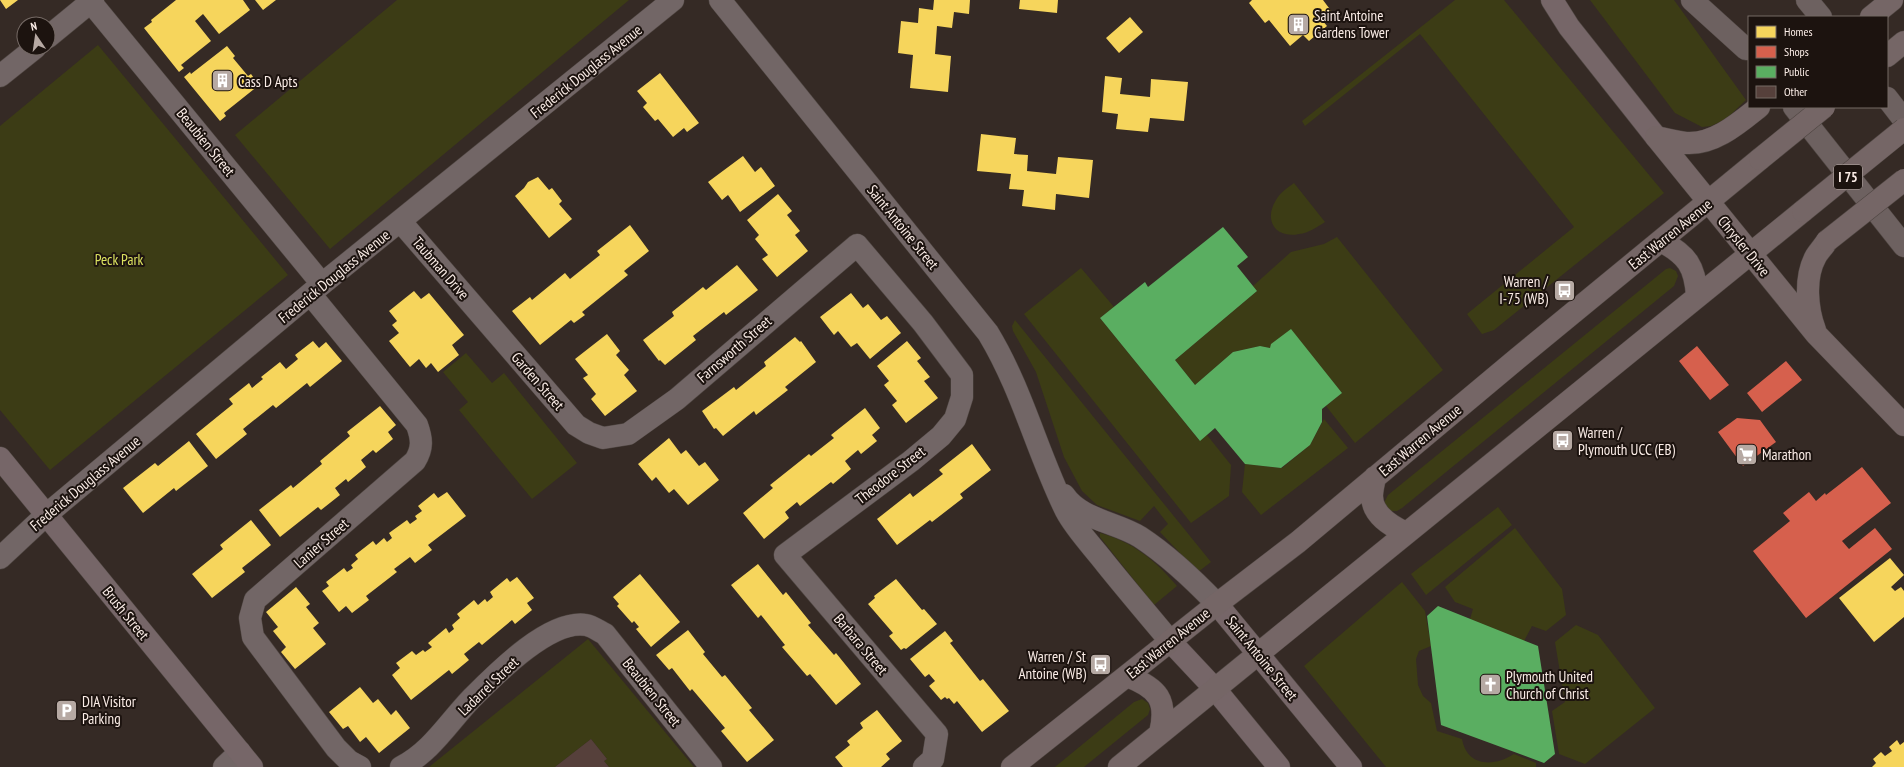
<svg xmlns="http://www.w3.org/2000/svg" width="1904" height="767" font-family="'PT Sans Narrow',sans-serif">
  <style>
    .green { fill: #3c3c15 }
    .homes { fill: #f6d55c }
    .shops { fill: #d6604d }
    .public { fill: #5aae61 }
    .building { fill: #56403b }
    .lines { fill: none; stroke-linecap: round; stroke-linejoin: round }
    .street-casing { stroke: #4f4642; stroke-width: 23 }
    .secondary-casing { stroke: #4f4642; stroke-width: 23 }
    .primary-casing { stroke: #4f4642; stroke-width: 23 }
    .highway-casing { stroke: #4f4642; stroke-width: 23 }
    .street { stroke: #726666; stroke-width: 22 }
    .secondary { stroke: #766668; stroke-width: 22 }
    .primary { stroke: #756666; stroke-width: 22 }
    .highway { stroke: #6d6160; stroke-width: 22 }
    .primary-bridge-casing { stroke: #4f4642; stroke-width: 23; stroke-linecap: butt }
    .primary-bridge { stroke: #756666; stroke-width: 22 }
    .labels { text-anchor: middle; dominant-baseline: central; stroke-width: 4; stroke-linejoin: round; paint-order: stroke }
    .shield { fill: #1c130f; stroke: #b8aca6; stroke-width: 1 }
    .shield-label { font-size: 14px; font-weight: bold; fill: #fbede7 }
    .poi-label { font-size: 15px; fill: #fbede7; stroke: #1c130f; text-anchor: start }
    .street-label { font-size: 15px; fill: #fbede7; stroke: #1c130f }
    .park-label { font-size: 15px; fill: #dce25f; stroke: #1c130f }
  </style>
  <rect width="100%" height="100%" fill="#352a25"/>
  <path class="green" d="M397,0H629L330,249L235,135Z
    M1455,0H1504L1664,193L1494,330L1482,334L1467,314L1574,227L1420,34L1305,126L1302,121Z
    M1590,0H1674L1746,100L1726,119L1711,126L1702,127L1675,113Z
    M98,45L288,275L50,470L0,410V126Z
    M1294,183L1325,222C1317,227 1309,233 1299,234C1276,239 1263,221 1276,200C1280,193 1287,188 1294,183Z
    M1337,237L1443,370L1355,443L1326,406L1342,393L1291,330L1270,348L1260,346L1233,352L1195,385L1175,360L1257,291L1253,286L1291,252L1324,244Z
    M1081,268L1114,307L1100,318L1199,440L1207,435L1231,465L1229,496L1191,523L1024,314Z
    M1670,268L1676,271L1678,276L1674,286L1402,508L1397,511H1390L1384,503L1388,495L1666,269Z
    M1015,320L1211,562L1198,572L1160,532L1168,524L1154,506L1140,521L1097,505L1082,491L1064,457L1036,372L1013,331L1012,326Z
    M466,353L492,383L504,373L577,463L532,499L459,410L468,402L443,372Z
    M1324,419L1348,448L1261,515L1242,492L1245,464L1282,468L1310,445Z
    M1498,507L1512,525L1426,595L1411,574Z
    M1515,528L1562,589L1566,615L1546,631L1532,626L1524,641L1470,619L1473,609L1455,602L1445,587Z
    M1100,533C1133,542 1155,560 1177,586L1154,605L1100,537Z
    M1402,582L1425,611L1431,646L1419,651L1416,659L1418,685L1423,696L1431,703L1437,731L1462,739C1467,767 1494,767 1514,754L1536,763V767H1386L1304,666Z
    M1576,625L1598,635L1655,708L1585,764L1559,754L1552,711L1565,702L1555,642Z
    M588,639L694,767H609L604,761L607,759L591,739L555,767H429Z
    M1142,699L1148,703L1150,709L1148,715L1084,767H1055L1134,702Z"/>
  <path class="homes" d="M0,0H18L6,9Z
    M176,0H243L250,10L219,34L203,14L195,21L211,41L181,65L184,68L179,72L144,28L152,22L151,20Z
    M255,0H276L263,10Z
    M934,0H970L969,14L954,12L952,28L937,26L935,54L951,56L948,92L910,88L913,55L898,53L901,21L918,23L919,8L933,10Z
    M1020,0H1058L1057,13L1019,9Z
    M1252,0H1323L1332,12L1322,20L1327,26L1309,41L1303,35L1290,46L1269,20L1265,23L1249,3Z
    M1130,17L1143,32L1119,53L1106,38Z
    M227,46L235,56L233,58L248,76L251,74L259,85L224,113L226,116L220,121L184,77L190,72L191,74Z
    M660,73L699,123L687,132L684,128L673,137L658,119L655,121L643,107L647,103L637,91Z
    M1105,76L1122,78L1120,94L1150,97L1151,79L1188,82L1184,121L1150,118L1148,132L1116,129L1118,114L1102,112Z
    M981,134L1016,138L1014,154L1028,155L1027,171L1056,174L1058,157L1093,160L1089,198L1056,194L1055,210L1022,206L1024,190L1009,189L1011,174L977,171Z
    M743,156L755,172L761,167L775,186L740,212L728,195L722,200L708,182Z
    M538,177L549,190L552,188L562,201L559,204L572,219L549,238L515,196L524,188L528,182Z
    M778,194L792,211L787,215L800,231L795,235L808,251L777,277L762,259L768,255L755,239L759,235L747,220Z
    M630,225L649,251L624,271L628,275L582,312L585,315L574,323L571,320L540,345L512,311L530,297L532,300L565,273L570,279L600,255L597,251Z
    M737,265L758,290L726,315L724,312L693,336L696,340L665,365L660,360L659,361L643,340L674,316L672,312L703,287L706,290Z
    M414,291L421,299L429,293L464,335L452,345L459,355L438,372L431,363L426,368L419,359L410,367L389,341L399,333L392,325L397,321L389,311Z
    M851,293L863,308L868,304L881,320L887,316L901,333L870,359L857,343L851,347L838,331L834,335L820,317Z
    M607,334L620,351L616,355L629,370L624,375L637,391L605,416L591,399L596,394L583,378L588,375L575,359Z
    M795,337L800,342L801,341L816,362L785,387L788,390L756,415L754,411L723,436L716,428L714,429L702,411L734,387L736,390L766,366L764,362Z
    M313,341L319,348L326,342L342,361L310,387L307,383L276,408L273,405L243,429L247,434L216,459L196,434L233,404L229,399L249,383L252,388L263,379L261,377L280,362L286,369L298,359L295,355Z
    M907,341L921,358L917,361L930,377L924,381L938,398L906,423L892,405L897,401L884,385L889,381L877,366Z
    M380,406L396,425L388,432L393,439L376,453L373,450L361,460L366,467L348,482L346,479L335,488L340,495L321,510L318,507L280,537L259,510L291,485L293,488L322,464L320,461L350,436L347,432Z
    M865,408L880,428L872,435L877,441L861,454L858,450L845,461L851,469L833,484L831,482L800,506L797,502L785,512L789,518L764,539L743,513L773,488L770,485L809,454L811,456L834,438L831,435Z
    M669,438L681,454L686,450L699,466L705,462L719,480L688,505L674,489L669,493L656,477L652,481L638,464Z
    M189,441L208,466L176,491L174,488L143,513L123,488L155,463L158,466Z
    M972,444L991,470L960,494L963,498L932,522L930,520L897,545L877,519L910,493L913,497L943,474L939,470Z
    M447,492L466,516L428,545L432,550L415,563L410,557L394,569L397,572L366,596L369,600L352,613L346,606L339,612L322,591L329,586L326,582L344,568L347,572L353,568L351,565L358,559L355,555L373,541L376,545L384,538L387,542L392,538L389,533L407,520L410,524L417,519L415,516L422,511L418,506L434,493L438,498Z
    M251,520L271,545L242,568L245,572L212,598L192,574L223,549L220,545Z
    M1890,558L1904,575L1891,587L1895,591L1901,587L1904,591V617L1874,642L1839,598Z
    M758,564L783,595L786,592L811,623L808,625L834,655L836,653L861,684L836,705L810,674L807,676L782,647L785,645L761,615L758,618L731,585Z
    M640,574L680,622L651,647L636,629L639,627L634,621L632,623L617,606L619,604L613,597Z
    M517,577L534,598L527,603L532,610L515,624L512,620L482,645L479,642L464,654L469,660L452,674L449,670L411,700L392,675L400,668L396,663L412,651L416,655L423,650L425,652L432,647L428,643L446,628L449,633L454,629L452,625L460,618L457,614L474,600L478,605L485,599L487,602L493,597L490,592L507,578L510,582Z
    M896,579L922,610L924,609L937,624L906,649L904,648L901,650L889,636L893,633L868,604L875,598L874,596Z
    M296,587L310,604L306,607L319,623L313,628L326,644L295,669L281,652L286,647L273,631L278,627L266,612Z
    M688,630L705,652L703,654L722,677L725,675L752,708L749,710L774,740L747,762L721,731L725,728L692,689L690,691L672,668L669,670L656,655Z
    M945,631L953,641L950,643L980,681L983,679L1009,711L982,732L957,701L954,704L949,698L947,699L945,697L941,700L929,686L935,681L929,674L925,677L910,659Z
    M360,687L373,703L378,699L391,715L396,710L410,728L379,753L366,737L360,742L348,726L343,729L329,712Z
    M877,710L902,741L886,754L890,759L881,767H843L835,757L850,745L847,741L863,728L860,723Z
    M1897,740L1900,745L1904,742V767H1872L1876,763L1873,759L1881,752L1885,756L1892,751L1889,747Z"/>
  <path class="shops" d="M1697,346L1729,385L1710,400L1679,361Z
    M1786,361L1802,380L1762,412L1747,393Z
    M1737,418L1760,420L1776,442L1743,466L1718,432Z
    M1862,467L1891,503L1842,541L1849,549L1875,528L1892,549L1806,618L1753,551L1790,521L1783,513L1809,492L1816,501L1825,493L1826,495Z"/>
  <path class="public" d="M1223,227L1248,257L1237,266L1257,291L1175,360L1195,385L1233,352L1260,346L1270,348L1271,344L1291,329L1342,393L1322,409V422L1310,445L1281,468L1245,464L1215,428L1200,441L1100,318L1145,282L1148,287Z
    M1438,606L1538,646L1555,754L1544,763L1441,725L1427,616Z"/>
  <path class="building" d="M591,739L607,759L604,761L609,767H555Z"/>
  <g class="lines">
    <defs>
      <path id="street" d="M89,0L322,284
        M720,0L988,333C1022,389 1037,452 1066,511C1076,530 1093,547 1106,564C1127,590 1149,616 1170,641
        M48,37L93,0
        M0,76L35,48
        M401,222L576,425L589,433L603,438L628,434L677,399L857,245L923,323L962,375V397L955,419L941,436L911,461L785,555L937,734L933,759L924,767
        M311,295L417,425C422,439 423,448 415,461L255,600L250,618L253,637L336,748L349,761L360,767
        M1064,495C1081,520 1116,522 1140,537C1169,556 1193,579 1217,604
        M0,558L46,515L322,284L673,0
        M224,767L240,752
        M401,767C431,752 448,723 471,699C495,675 549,619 586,625C592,626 599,631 605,634L711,767"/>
      <path id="secondary" d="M1552,0L1569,27L1656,137
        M0,458L252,767
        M1217,604L1351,767
        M1170,641L1215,689L1279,767"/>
      <path id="primary" d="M1871,17L1892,0
        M1887,56L1904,42
        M1656,137L1816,334L1904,425
        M1656,137C1666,139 1676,142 1686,143C1714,145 1739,123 1759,107
        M1661,241C1687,255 1695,266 1697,296
        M1815,330C1807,309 1804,277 1816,256C1819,251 1824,246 1827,241
        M1375,477C1374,483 1372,490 1372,496C1372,515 1391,526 1406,533
        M1127,676C1158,688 1168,700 1160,733
        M1012,767L1217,604L1298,542L1518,358L1760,159
        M1119,767L1803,211"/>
      <path id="highway" d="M1692,0L1746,49
        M1807,0L1821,17
        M1887,98L1904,120
        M1794,107L1904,246"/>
    </defs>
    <use href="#street" class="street-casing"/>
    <use href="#secondary" class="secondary-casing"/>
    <use href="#primary" class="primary-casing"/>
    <use href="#highway" class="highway-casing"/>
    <use href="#street" class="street"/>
    <use href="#secondary" class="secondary"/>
    <use href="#primary" class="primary"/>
    <use href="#highway" class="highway"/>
    <defs>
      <path id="primary-bridge" d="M1760,159L1824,107
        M1803,211L1904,129
        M1827,241L1904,180"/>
    </defs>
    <use href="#primary-bridge" class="primary-bridge-casing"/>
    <use href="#primary-bridge" class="primary-bridge"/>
  </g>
  <defs>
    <symbol id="building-square" viewBox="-11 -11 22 22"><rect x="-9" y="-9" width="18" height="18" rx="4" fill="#b6a9a3" stroke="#1c130f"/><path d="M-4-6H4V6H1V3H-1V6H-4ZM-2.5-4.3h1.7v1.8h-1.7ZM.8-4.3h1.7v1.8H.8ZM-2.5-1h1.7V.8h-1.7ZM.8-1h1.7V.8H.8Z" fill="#fff"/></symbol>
    <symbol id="bus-square" viewBox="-11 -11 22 22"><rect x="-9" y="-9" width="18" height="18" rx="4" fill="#b6a9a3" stroke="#1c130f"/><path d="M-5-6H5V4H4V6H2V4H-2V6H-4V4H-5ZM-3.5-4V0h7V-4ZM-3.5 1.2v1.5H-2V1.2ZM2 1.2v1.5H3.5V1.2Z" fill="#fff"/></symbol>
    <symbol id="supermarket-square" viewBox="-11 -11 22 22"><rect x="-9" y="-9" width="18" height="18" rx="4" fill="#b6a9a3" stroke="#1c130f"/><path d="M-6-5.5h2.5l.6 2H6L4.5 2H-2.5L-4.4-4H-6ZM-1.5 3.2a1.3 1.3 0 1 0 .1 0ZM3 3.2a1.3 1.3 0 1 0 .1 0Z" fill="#fff"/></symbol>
    <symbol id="church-square" viewBox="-11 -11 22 22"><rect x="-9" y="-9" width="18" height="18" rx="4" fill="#b6a9a3" stroke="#1c130f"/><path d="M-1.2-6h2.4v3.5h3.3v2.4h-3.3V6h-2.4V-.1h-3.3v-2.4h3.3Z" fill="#fff"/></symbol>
    <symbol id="parking-square" viewBox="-11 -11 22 22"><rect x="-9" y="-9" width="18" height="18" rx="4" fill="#b6a9a3" stroke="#1c130f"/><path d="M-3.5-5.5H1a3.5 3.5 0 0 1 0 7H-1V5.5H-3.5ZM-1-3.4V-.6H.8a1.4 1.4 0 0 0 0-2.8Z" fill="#fff"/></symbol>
  </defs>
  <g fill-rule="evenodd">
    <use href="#building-square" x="1286" y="12" width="25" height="25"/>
    <use href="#building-square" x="210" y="68" width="25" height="25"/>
    <use href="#bus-square" x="1552" y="278" width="25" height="25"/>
    <use href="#bus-square" x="1550" y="428" width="25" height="25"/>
    <use href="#supermarket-square" x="1734" y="442" width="25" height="25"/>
    <use href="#bus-square" x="1088" y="652" width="25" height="25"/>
    <use href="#church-square" x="1478" y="672" width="25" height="25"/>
    <use href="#parking-square" x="54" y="698" width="25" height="25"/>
  </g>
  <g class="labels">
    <rect class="shield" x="1834" y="165" width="28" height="24" rx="3"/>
    <g class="shield-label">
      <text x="1848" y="177">I 75</text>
    </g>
    <g class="poi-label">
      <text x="1314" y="15">Saint Antoine<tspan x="1314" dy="17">Gardens Tower</tspan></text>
      <text x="238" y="81">Cass D Apts</text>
      <text x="1548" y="281" text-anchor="end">Warren /<tspan x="1548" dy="17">I-75 (WB)</tspan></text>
      <text x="1578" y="432">Warren /<tspan x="1578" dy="17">Plymouth UCC (EB)</tspan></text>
      <text x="1762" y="454">Marathon</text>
      <text x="1086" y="656" text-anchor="end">Warren / St<tspan x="1086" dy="17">Antoine (WB)</tspan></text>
      <text x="1506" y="676">Plymouth United<tspan x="1506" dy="17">Church of Christ</tspan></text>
      <text x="82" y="701">DIA Visitor<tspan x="82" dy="17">Parking</tspan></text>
    </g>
    <g class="street-label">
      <text transform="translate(586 71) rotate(-39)">Frederick Douglass Avenue</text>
      <text transform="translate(206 142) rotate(51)">Beaubien Street</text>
      <text transform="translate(903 227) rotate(51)">Saint Antoine Street</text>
      <text transform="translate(1670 234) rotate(-39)">East Warren Avenue</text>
      <text transform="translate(1744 246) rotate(51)">Chrysler Drive</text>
      <text transform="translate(441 268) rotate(49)">Taubman Drive</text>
      <text transform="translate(334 276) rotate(-39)">Frederick Douglass Avenue</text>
      <text transform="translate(734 349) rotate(-41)">Farnsworth Street</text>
      <text transform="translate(538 381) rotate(49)">Garden Street</text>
      <text transform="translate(1420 440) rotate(-40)">East Warren Avenue</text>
      <text transform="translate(890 475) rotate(-38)">Theodore Street</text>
      <text transform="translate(85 483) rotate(-40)">Frederick Douglass Avenue</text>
      <text transform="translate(321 543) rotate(-41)">Lanier Street</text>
      <text transform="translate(126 613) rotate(51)">Brush Street</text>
      <text transform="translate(1168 643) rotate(-39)">East Warren Avenue</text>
      <text transform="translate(861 644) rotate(50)">Barbara Street</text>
      <text transform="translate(1262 658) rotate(51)">Saint Antoine Street</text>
      <text transform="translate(488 686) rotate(-44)">Ladarrel Street</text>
      <text transform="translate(652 692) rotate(51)">Beaubien Street</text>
    </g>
    <g class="park-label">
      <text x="119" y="259">Peck Park</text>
    </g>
  </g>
  <rect x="1748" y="16" width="140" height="92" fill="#1c130f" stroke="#756a65"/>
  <rect x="1756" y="26" width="20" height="12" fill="#f6d55c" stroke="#756a65"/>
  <text x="1784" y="36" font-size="12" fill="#fbede7">Homes</text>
  <rect x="1756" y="46" width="20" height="12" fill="#d6604d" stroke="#756a65"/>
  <text x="1784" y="56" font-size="12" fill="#fbede7">Shops</text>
  <rect x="1756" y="66" width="20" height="12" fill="#5aae61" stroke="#756a65"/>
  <text x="1784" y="76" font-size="12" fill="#fbede7">Public</text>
  <rect x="1756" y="86" width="20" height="12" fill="#56403b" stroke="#756a65"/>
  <text x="1784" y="96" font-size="12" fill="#fbede7">Other</text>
  <g transform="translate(36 36) rotate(347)"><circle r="19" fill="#1c130f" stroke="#756a65"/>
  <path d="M0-3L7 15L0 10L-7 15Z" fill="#b6a9a3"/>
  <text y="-6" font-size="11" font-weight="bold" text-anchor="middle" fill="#fbede7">N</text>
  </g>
</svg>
